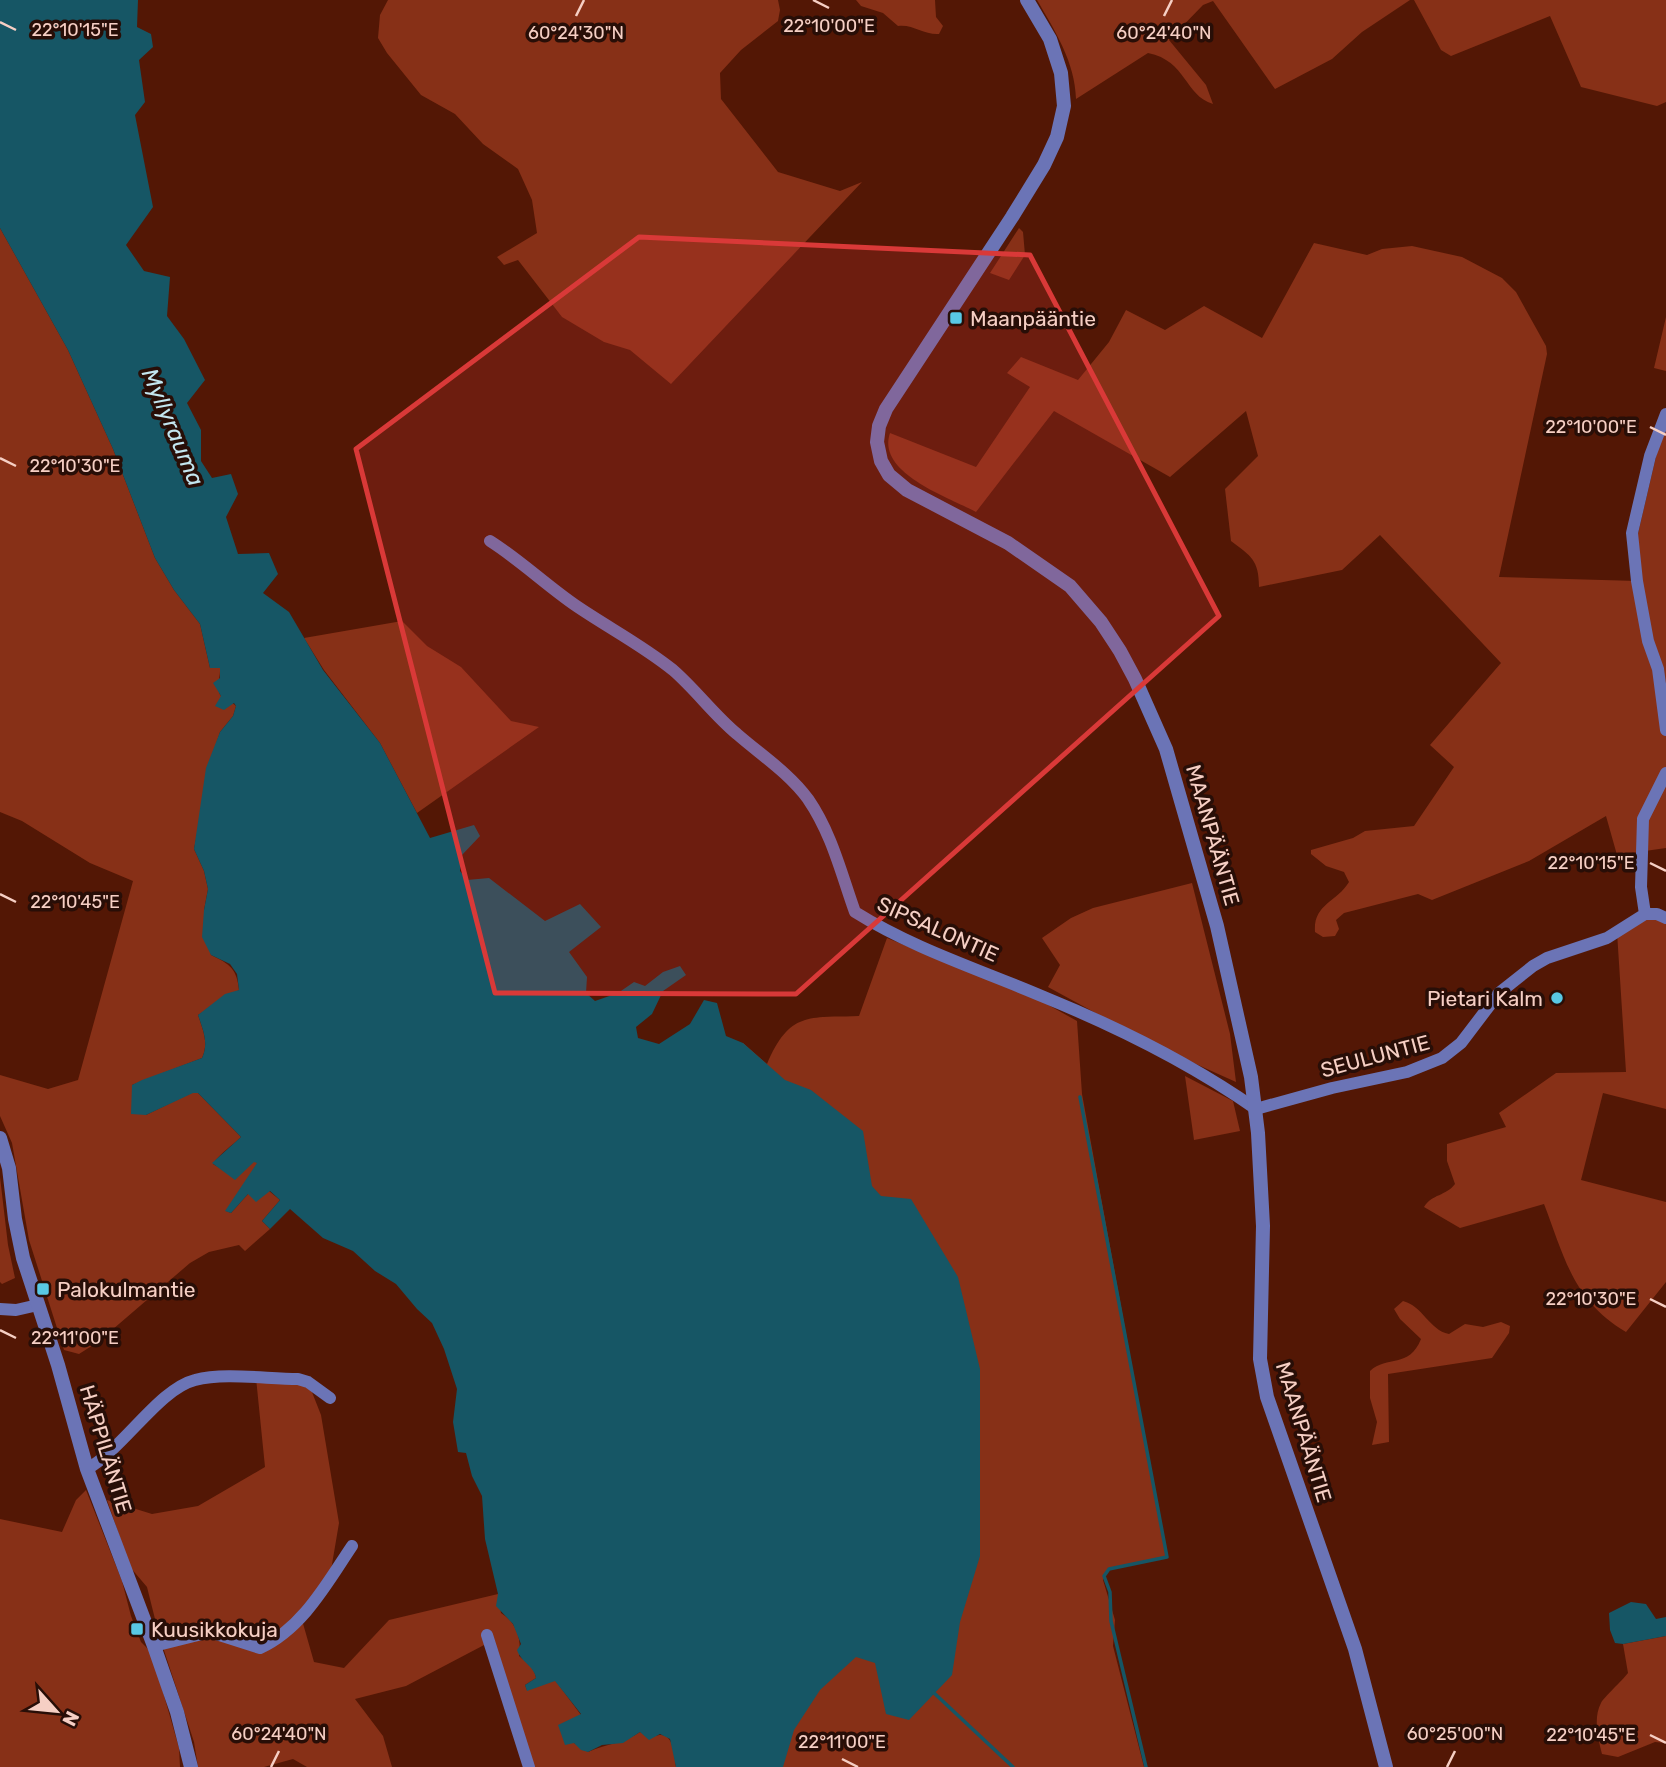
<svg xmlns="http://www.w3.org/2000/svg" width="1666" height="1767" font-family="Rubik,sans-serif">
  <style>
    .green { fill: #873017 }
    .water { fill: #165665 }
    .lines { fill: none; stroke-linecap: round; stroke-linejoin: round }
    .stream { stroke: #165665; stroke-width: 3.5 }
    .minor { stroke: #6b74b6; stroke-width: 12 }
    .tertiary { stroke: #6b74b6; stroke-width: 14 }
    .marked { fill: #d93938; fill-opacity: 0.2; stroke: #d93938; stroke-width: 5; stroke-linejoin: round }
    .ticks { fill: none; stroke: #f6cfc4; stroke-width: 2.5 }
    .poi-dot { fill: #59c8e4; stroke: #280e07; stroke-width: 2.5 }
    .labels { text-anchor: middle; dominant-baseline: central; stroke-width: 7; stroke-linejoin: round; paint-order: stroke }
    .poi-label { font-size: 21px; fill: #f6cfc4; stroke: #280e07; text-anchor: start }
    .street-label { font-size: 21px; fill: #f6cfc4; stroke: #280e07 }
    .water-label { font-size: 23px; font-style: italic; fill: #c3e6f0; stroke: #280e07 }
    .ticks-label { font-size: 18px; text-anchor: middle; fill: #f6cfc4; stroke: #280e07; stroke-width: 7; stroke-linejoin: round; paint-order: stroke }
  </style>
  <rect width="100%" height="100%" fill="#531705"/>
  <path class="green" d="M388,0H778L780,10L778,21L741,50L720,73L721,99L778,172L840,191L862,182L671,384L630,350L604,342L562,317L518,260L504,265L497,257L537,233L532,200L518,169L483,144L455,114L421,95L387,53L378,38L380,15Z
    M856,0H935L936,17L943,26L939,34C924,35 913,24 898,26L883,13L861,6Z
    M1037,0H1410L1362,32L1332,59L1275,89L1213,1L1203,5L1169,40L1206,85L1213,104C1184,95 1187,61 1148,53L1076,99C1075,62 1055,31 1037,0Z
    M1414,0H1666V102L1657,106L1581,87L1550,16L1451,56L1441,50Z
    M0,228L68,350L113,449L155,558L174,590L200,624L210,668H220C221,676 215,689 221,696C225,700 232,702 236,706L233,716L220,732L214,750L194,849L204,871L208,889L204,910L211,955C230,964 237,969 239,990L198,1015C203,1030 209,1043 202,1058L132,1085L146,1115L193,1092L198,1093L241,1137C232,1146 220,1153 213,1164L225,1171L254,1161L258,1163L226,1211L231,1213L248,1194L269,1191L280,1200L262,1221L270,1229L245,1251L239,1245L209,1252L190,1263L98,1342L79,1354L64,1350L29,1240L12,1143L0,1116V1075L48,1089L78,1080L133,881L90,863L22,821L0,812Z
    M1019,228L1023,232L1025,255L1009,280L990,273Z
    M1314,243L1367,255L1382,249L1412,246L1462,257L1502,278L1516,292L1546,346L1547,354L1499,577L1637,581L1633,555L1666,414V848L1617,855L1606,816L1529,861L1432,900L1418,894L1344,913L1336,920L1339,929L1335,936L1323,937L1315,932C1313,904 1336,903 1349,882L1344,872L1326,866L1311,854V850L1353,838L1365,831L1414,826L1454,767L1430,745L1501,663L1380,535L1342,570L1259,587C1259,560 1251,556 1231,541L1225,489L1258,456L1246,411L1170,477L1054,411L976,512C948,497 876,473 890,433L976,467L1030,387L1007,373L1021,357L1078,380L1109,342L1126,310L1165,330L1204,306L1262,338Z
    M1666,317V371L1654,368Z
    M402,621L427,646L461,667L511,721L539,727L417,813L380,743L324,670L304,638Z
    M1192,883L1230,1034L1236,1082L1158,1047L1048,987L1060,965L1042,938L1071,918L1093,908Z
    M1637,918H1666V1109L1603,1093L1581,1180L1666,1202V1282L1626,1332C1573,1301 1564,1256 1544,1204L1460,1228L1424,1207C1432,1194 1446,1196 1455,1184L1447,1161V1144L1506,1127L1499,1113L1556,1073L1626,1072L1617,932Z
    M887,938L1043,1002L1077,1021L1082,1094L1167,1557L1109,1569L1103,1580L1115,1620L1113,1646L1144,1767H753L743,1043L767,1064C790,1011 808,1018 859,1016Z
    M1185,1076L1233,1101L1240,1131L1194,1140Z
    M0,1177L8,1245L15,1278L2,1284L0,1282Z
    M1403,1301C1423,1306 1429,1330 1449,1334L1465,1324L1483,1327L1501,1322L1510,1326L1509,1333L1492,1358L1388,1374L1389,1442L1372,1445L1377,1422L1370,1398V1371C1387,1355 1409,1369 1421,1339L1400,1319L1394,1309Z
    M256,1378L308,1382L321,1415L339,1523L328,1588L302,1620L314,1662L344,1668L389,1620L498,1594L501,1613C516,1622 522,1639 519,1656C526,1662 535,1668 536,1678L525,1685L527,1690L555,1680L581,1715L574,1743L588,1752C606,1744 624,1743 640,1732L653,1737C673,1728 674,1752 676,1767H525L486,1644L406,1686L355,1699L383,1736L392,1767H307L293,1759L264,1767H198L194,1742L159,1635L147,1587L130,1567L107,1500L152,1514L198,1506L265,1467Z
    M86,1490L122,1581L131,1616L141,1642L149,1650L159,1678L179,1748L180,1767H0V1519L62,1532L76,1500Z
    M1666,1636V1743L1655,1742L1618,1757L1602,1754C1598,1738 1593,1718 1601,1703C1604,1697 1622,1681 1628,1673L1623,1644Z"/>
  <path class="water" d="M0,0H138L137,27L151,34L153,47L139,60L145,102L135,115L153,207L126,245L144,271L170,277L167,316L184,339L205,380L187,403L201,430V461L212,478L231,474L238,494L226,517L238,554L269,553L278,574L263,593L289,612L323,670L380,743L430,838L474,825L480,836L462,855L460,871L467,880L489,878L545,921L580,904L601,927L569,952L587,977L586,993L595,1001L618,993L634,982L645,986L663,972L680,966L686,975L663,991L652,1014L636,1027L638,1038L659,1044L690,1024L704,1000L717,1003L726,1036L743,1043L785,1080L811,1090L863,1131L872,1186L881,1196L911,1199L958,1277L980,1369V1556L960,1622L952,1675L909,1720L886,1714L875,1663L856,1657L820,1690L794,1730L783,1767H676L670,1739L660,1734L649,1740L640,1732L623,1743L602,1745L588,1752L581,1750L574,1743L565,1745L558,1725L581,1714L555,1681L527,1691L525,1685L536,1678C534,1666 521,1662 517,1650L521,1644L513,1624L496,1606L498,1594L485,1539L482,1496L472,1476L466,1453L458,1452L453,1422L457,1389L444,1349L432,1323L417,1309L396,1284L375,1271L353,1251L323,1238L290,1209L270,1229L262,1221L280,1200L270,1191L256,1202L248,1194L231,1213L225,1211L257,1163L254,1162L235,1180L212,1163L241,1137L198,1093H193L146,1115L131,1114L132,1085L142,1080L202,1058C209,1043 203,1030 198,1015L225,994L239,990L237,974L230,964L211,955L202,937L204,910L208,889L204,871L194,849L206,768L220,732L233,716L236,706L234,703L224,710L215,706L221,696L213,683L220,678V668H210L200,624L174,590L155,558L113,449L68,350L0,228Z
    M1631,1602L1646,1604L1656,1619L1666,1617V1636L1623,1644L1615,1643L1610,1630L1609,1613Z"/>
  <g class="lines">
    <path class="stream" d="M1080,1097L1167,1557L1109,1569L1104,1576L1110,1592L1111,1621L1146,1767
      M933,1692L1013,1767"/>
    <path class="minor" d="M1666,414L1650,456L1632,533L1637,581L1648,641L1658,669L1666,730
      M490,541C520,560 546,585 575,605C607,627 642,645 673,670C696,690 714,715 737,734C761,755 789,773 808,799C832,834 841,873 855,912C914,949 981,970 1044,997C1115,1026 1193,1065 1256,1109L1332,1088L1407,1072L1442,1058L1461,1043L1499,993L1533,966L1547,958L1607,938L1645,914L1641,887L1643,819L1666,773
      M1645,914H1657L1666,918
      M0,1309L16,1310L38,1305
      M87,1469C124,1448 159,1389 195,1380C224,1372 267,1379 298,1379L308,1382L330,1398
      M487,1635L529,1767
      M154,1646L210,1632L260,1648C303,1628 327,1583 352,1546"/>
    <path class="tertiary" d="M1027,0L1050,39L1061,73L1064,106L1057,137L1044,165L1012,217L886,409L879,426L877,442L881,461L889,475L907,490L1008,543L1070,586L1101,622L1120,651L1135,679L1166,749L1217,926L1251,1077L1258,1133L1263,1226L1260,1359L1267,1397L1355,1649L1386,1767
      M0,1138L9,1168L15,1219L23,1258L58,1365L87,1469L154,1646L177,1712L191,1767"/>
  </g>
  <path class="marked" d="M639,237L1030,255L1219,616L796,994L495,993L356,449Z"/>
  <path class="ticks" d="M813,0L829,8M576,16L584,0M1164,16L1172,0M0,22L16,30M1650,427L1666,435M0,458L16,466M1650,863L1666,871M0,894L16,902M1650,1299L1666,1307M0,1330L16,1338M1650,1735L1666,1743M842,1759L858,1767M271,1767L279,1751M1447,1767L1455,1751"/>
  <g class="poi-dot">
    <rect x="949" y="311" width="14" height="14" rx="3.5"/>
    <circle cx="1557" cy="998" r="7"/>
    <rect x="36" y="1282" width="14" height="14" rx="3.5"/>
    <rect x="130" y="1622" width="14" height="14" rx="3.5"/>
  </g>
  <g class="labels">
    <g class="poi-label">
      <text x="970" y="318">Maanpääntie</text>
      <text x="1543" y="998" text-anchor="end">Pietari Kalm</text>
      <text x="57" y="1289">Palokulmantie</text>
      <text x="151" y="1629">Kuusikkokuja</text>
    </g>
    <g class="street-label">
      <text transform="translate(1213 835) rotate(74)">MAANPÄÄNTIE</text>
      <text transform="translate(938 929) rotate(24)">SIPSALONTIE</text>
      <text transform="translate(1375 1056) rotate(-15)">SEULUNTIE</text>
      <text transform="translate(1304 1432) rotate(73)">MAANPÄÄNTIE</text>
      <text transform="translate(106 1449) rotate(73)">HÄPPILÄNTIE</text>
    </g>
    <g class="water-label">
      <text transform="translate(173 427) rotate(67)">Myllyrauma</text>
    </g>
  </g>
  <g class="ticks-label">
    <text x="829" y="32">22°10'00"E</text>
    <text x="75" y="36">22°10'15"E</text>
    <text x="576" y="39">60°24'30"N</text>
    <text x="1164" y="39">60°24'40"N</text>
    <text x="1591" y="433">22°10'00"E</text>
    <text x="75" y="472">22°10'30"E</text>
    <text x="1591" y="869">22°10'15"E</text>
    <text x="75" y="908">22°10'45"E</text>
    <text x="1591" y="1305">22°10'30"E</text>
    <text x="75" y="1344">22°11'00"E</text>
    <text x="279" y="1740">60°24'40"N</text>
    <text x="1455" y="1740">60°25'00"N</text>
    <text x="1591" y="1741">22°10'45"E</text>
    <text x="842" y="1748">22°11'00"E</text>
  </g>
  <g transform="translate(56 1711) rotate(117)" stroke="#280e07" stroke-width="5" paint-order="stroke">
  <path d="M0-5L12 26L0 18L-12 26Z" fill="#f6cfc4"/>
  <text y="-10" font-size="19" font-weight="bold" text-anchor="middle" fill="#f6cfc4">N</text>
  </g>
</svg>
